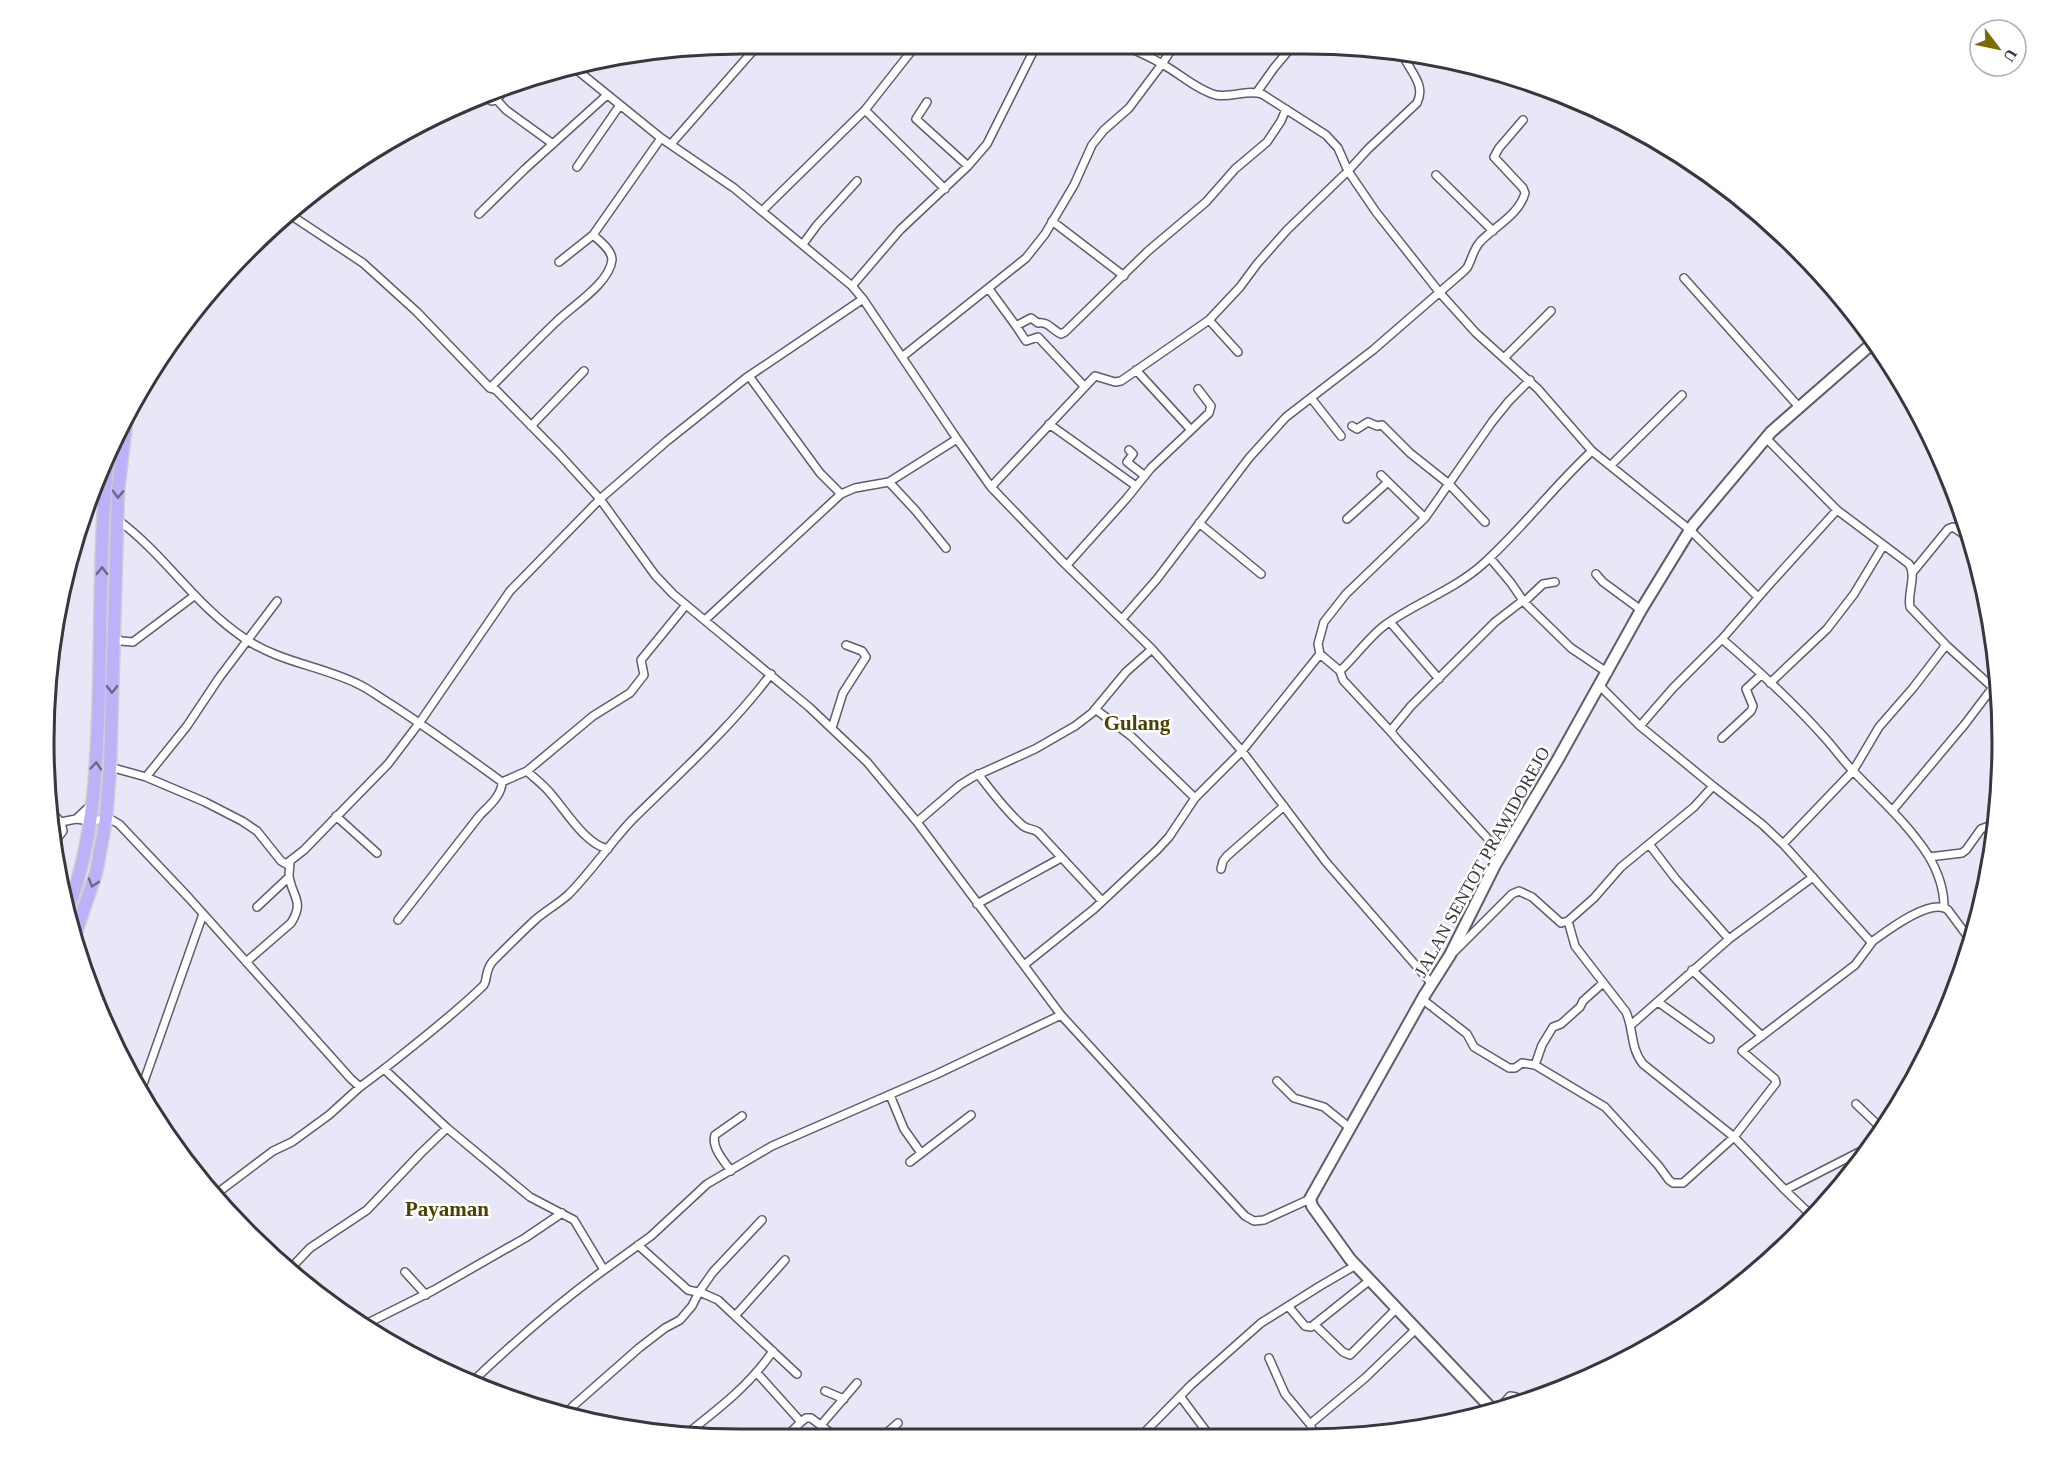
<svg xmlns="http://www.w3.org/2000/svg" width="2046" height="1483" font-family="Georgia,serif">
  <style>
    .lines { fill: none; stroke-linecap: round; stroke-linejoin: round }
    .street-casing { stroke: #5f5d6c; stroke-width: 10 }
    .secondary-casing { stroke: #5f5d6c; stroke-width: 14 }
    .highway-casing { stroke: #cfcfd0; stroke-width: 15 }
    .street { stroke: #fff; stroke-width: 7 }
    .secondary { stroke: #fff; stroke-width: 10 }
    .highway { stroke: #bbb2f7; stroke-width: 12 }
    .oneway { stroke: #6c6887 }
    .labels { text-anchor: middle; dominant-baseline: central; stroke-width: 5; stroke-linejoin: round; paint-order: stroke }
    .street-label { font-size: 18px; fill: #37373d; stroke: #fff }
    .quarter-label { font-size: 21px; font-weight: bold; fill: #4b4200; stroke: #fff }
    .rim { fill: none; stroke: #37373d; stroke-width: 3 }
  </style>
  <rect width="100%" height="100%" fill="#e8e7f8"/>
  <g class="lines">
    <defs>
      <path id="street" d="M1120,44C1134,50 1149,56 1162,64C1179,73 1197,90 1216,95C1231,98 1248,89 1262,94L1326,135L1338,148L1348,171L1376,212L1440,293L1476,333L1538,389L1592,451L1690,530L1758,597
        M572,66L661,138L734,188L852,286L863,299L957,439L991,487L1064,563L1152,649L1242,751L1326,862L1432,984
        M1257,92L1274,68L1294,44
        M480,95L492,101L499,97L508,85
        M496,99L506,110L553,144
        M927,102L916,119L968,166
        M865,110L945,189
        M661,138L593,235C600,241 612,250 612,260C609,284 572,306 556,322C534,343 512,366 490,388L496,390L559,454L600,499L667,441L746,378L863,299
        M671,144L759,44
        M577,167L620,105
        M1436,175L1493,231
        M762,211L865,110L917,44
        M479,214L525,169L607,95
        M292,216L363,263L417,312L490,388
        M1052,221L1124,276
        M803,244L817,225L857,181
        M559,262L593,235
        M1684,278L1799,407
        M852,286L900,230L968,166L987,144L1037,44
        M989,289L1016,326L1031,318L1038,323C1048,321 1052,330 1061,334L1065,332L1148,251L1206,202L1235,169L1267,142L1281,121L1286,109
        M1209,320L1238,352
        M1016,326L1026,341L1038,337L1084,386
        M902,357L1026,258L1045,234L1074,185L1092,145L1104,130L1129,108L1162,64L1175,44
        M1505,357L1551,311
        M1136,370L1191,430
        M749,376L820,473L841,494
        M1311,398L1341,436
        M1049,424L1136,486
        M531,426L584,371
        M1352,426L1357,429L1368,422L1377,426L1382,425L1410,453L1449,484L1485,522
        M1766,438L1837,510L1909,564C1917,576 1907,593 1910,607L1946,645L2001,695
        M1129,450L1133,454L1127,462L1145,476
        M1611,465L1682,395
        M1381,475L1425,518
        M889,482L916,511L946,548
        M991,487L1095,376L1115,382L1121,381L1209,320L1240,287L1257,264L1287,230L1348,171L1368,149L1417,103C1426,85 1411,73 1404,57
        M1837,510L1769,585L1722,639C1758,670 1794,703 1825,738C1835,749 1844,762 1855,773C1880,799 1908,824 1928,855C1937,870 1944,889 1944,907
        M1347,519L1388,482
        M118,520C165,555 195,605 244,638C278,662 322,666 358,684C369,689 379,697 389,703C428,728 465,755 502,782L527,771L593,716L630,693L644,675L641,660L686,605
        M1199,523L1261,574
        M1490,558L1511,583L1524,602L1543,584L1555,582
        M1067,565L1127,498L1151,468L1209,413L1211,406L1198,389
        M1912,573L1948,529L1953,527L1971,539
        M1596,574L1603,582L1641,610
        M1122,619L1157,579L1249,458L1286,417L1373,350L1456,278C1460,275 1464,271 1467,268C1472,259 1473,250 1480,242C1495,226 1519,215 1525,193L1523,188L1494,157L1499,148L1523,120
        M705,620L841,494L855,488L889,482L957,439
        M1390,622L1439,679
        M114,636L121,641L133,642L194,596
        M1320,654L1318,644L1324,622L1346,594L1425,518L1492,422L1509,401L1530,380
        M1340,671L1343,680L1392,733
        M1770,683L1827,629L1854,594L1883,546
        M1600,686L1640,726L1713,786
        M1095,709L1131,736L1195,798
        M1640,726L1673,688L1722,639
        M832,728L843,693L866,657L862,651L846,645
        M1722,738L1751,711L1753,706L1746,689L1761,675
        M110,767L146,777L205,802L242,821L257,831L281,861L286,864L304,850L388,764L420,722L510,591L600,499L655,575L673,594L809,707L867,762L917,822L1061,1015L1245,1216L1254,1221L1264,1220L1310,1199
        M527,771C535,779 544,785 551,794C566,811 585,844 608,849
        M978,774C992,792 1005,810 1022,825C1027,830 1033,828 1038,832L1102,901
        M146,777L187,726L219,678L277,601
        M48,809L61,822L76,819L90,821L106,819L112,820L119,824L189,898L351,1079L360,1087L384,1069L447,1128L530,1197L574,1220L604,1270C557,1304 514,1342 472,1382
        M1892,811L1965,724L1993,687
        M336,816L377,853
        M76,819L92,804
        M917,822L960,785L973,777L1035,749L1075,726L1092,713L1126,672L1152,649
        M53,844L63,831L61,822
        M1649,844L1675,878L1729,939
        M1783,844L1853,771L1879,727L1913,688L1946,645
        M1501,853L1396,738L1392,733V729L1411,706L1495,622L1521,602H1524L1571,648L1608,673
        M1929,857L1962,853L1966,850L1981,829L1997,823
        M1221,869L1223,861L1227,856L1284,806
        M977,904L1061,858
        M257,907L289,877
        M398,920L480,815C489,806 502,795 502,782
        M1568,921L1575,946L1626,1012C1634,1030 1630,1048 1643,1064L1734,1137L1785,1190L1869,1147
        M1455,951L1512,894L1519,891L1532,897L1561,923L1568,921L1594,898L1621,867L1694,807L1713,786L1763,825L1783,844L1870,941H1873C1888,930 1931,897 1948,910L1971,941
        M246,962L291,923C305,901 292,897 289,876C289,872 290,866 290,861
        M1024,965L1094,909L1157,850L1169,837L1195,798L1242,751L1320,654L1340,671C1355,657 1369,637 1385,625C1417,602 1454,590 1483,564C1522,529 1554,486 1592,451
        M1692,970L1762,1036
        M1422,999L1467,1034L1474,1047L1509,1068H1515L1522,1063L1535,1065L1605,1107L1658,1165L1669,1180L1673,1183H1683L1734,1137L1776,1083L1775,1079L1742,1051L1855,965L1873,941
        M1658,1002L1710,1039
        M1948,1004L1950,1000
        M1631,1025L1729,939L1813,877
        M1535,1065L1542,1045L1553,1027L1561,1024L1580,1007L1583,1001L1603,983
        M384,1069C418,1042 452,1016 483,986C488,981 484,971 493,961C507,947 521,933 535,920C545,911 558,904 568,895C592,871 610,843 633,819C681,772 730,728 771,674
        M1277,1081L1294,1098L1324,1107L1350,1128
        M142,1087L203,914
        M890,1095L904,1129L921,1153
        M1856,1104L1882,1129
        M910,1162L971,1115
        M731,1171C724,1161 711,1147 715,1135L742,1116
        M1785,1190L1813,1217
        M216,1194L273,1151L292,1142L329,1115L360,1087
        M638,1245L688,1290L702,1293L718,1300L797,1374
        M290,1269L310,1248L367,1210L421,1153L447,1128
        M604,1270L651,1236L707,1184L772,1146L937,1074L1061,1015
        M405,1272L426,1295
        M1288,1306L1305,1326L1311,1327L1370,1280
        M735,1316L785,1260
        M364,1325L434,1290L525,1238L562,1213
        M1315,1325L1343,1352L1350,1355L1397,1308
        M1269,1358L1285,1394L1310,1424
        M757,1373L801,1422L786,1437
        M825,1391L844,1399
        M1180,1396L1209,1435
        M1502,1405L1510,1396L1516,1397L1521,1400
        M564,1416L573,1406L639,1348L665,1328L680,1320L692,1306L699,1292L713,1272L762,1220
        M801,1422L806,1418H811L836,1437
        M821,1425L857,1383
        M1314,1434L1310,1424L1365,1378L1416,1329
        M1142,1435L1191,1385L1261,1323L1320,1286L1356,1265
        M684,1436C718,1409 748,1387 773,1351
        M882,1437L898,1423"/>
      <path id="secondary" d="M1491,1408L1350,1259L1312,1206L1310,1199L1424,996L1450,955L1495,865L1557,761L1641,610L1693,525L1771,432L1874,342"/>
      <path id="highway" d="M69,906C95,836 97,762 99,689C101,612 100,533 108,456
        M76,932L96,873L106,819L110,767L118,490L127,415"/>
    </defs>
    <use href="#street" class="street-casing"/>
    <use href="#secondary" class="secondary-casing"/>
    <use href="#highway" class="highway-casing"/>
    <use href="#street" class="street"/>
    <use href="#secondary" class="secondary"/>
    <use href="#highway" class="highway"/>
  </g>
  <defs><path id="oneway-chevron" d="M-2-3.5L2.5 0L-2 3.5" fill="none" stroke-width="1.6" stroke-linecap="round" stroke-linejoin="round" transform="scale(1.5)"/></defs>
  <g class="oneway">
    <use href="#oneway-chevron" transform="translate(118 494) rotate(92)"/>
    <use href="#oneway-chevron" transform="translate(102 571) rotate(-89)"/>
    <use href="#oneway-chevron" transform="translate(112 689) rotate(91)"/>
    <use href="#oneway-chevron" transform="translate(96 766) rotate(-85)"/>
    <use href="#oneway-chevron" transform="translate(93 883) rotate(107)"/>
  </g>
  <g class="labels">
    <g class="street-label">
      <text transform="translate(1482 862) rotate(-61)">JALAN SENTOT PRAWIDOREJO</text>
    </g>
    <g class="quarter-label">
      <text x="1137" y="723">Gulang</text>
      <text x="447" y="1209">Payaman</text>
    </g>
  </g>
  <path d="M0 0H2046V1483H0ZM741 54H1305A687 687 0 0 1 1992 741V742A687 687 0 0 1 1305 1429H741A687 687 0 0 1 54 742V741A687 687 0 0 1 741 54Z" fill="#fff" fill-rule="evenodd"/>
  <path class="rim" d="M741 54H1305A687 687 0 0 1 1992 741V742A687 687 0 0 1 1305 1429H741A687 687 0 0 1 54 742V741A687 687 0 0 1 741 54Z"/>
  <g transform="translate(1998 48) rotate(122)"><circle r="28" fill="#ffffff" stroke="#afafb1" stroke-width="1.5"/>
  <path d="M0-4.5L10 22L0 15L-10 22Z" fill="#796c05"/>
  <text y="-9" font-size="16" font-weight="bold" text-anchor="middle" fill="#37373d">U</text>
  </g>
</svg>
